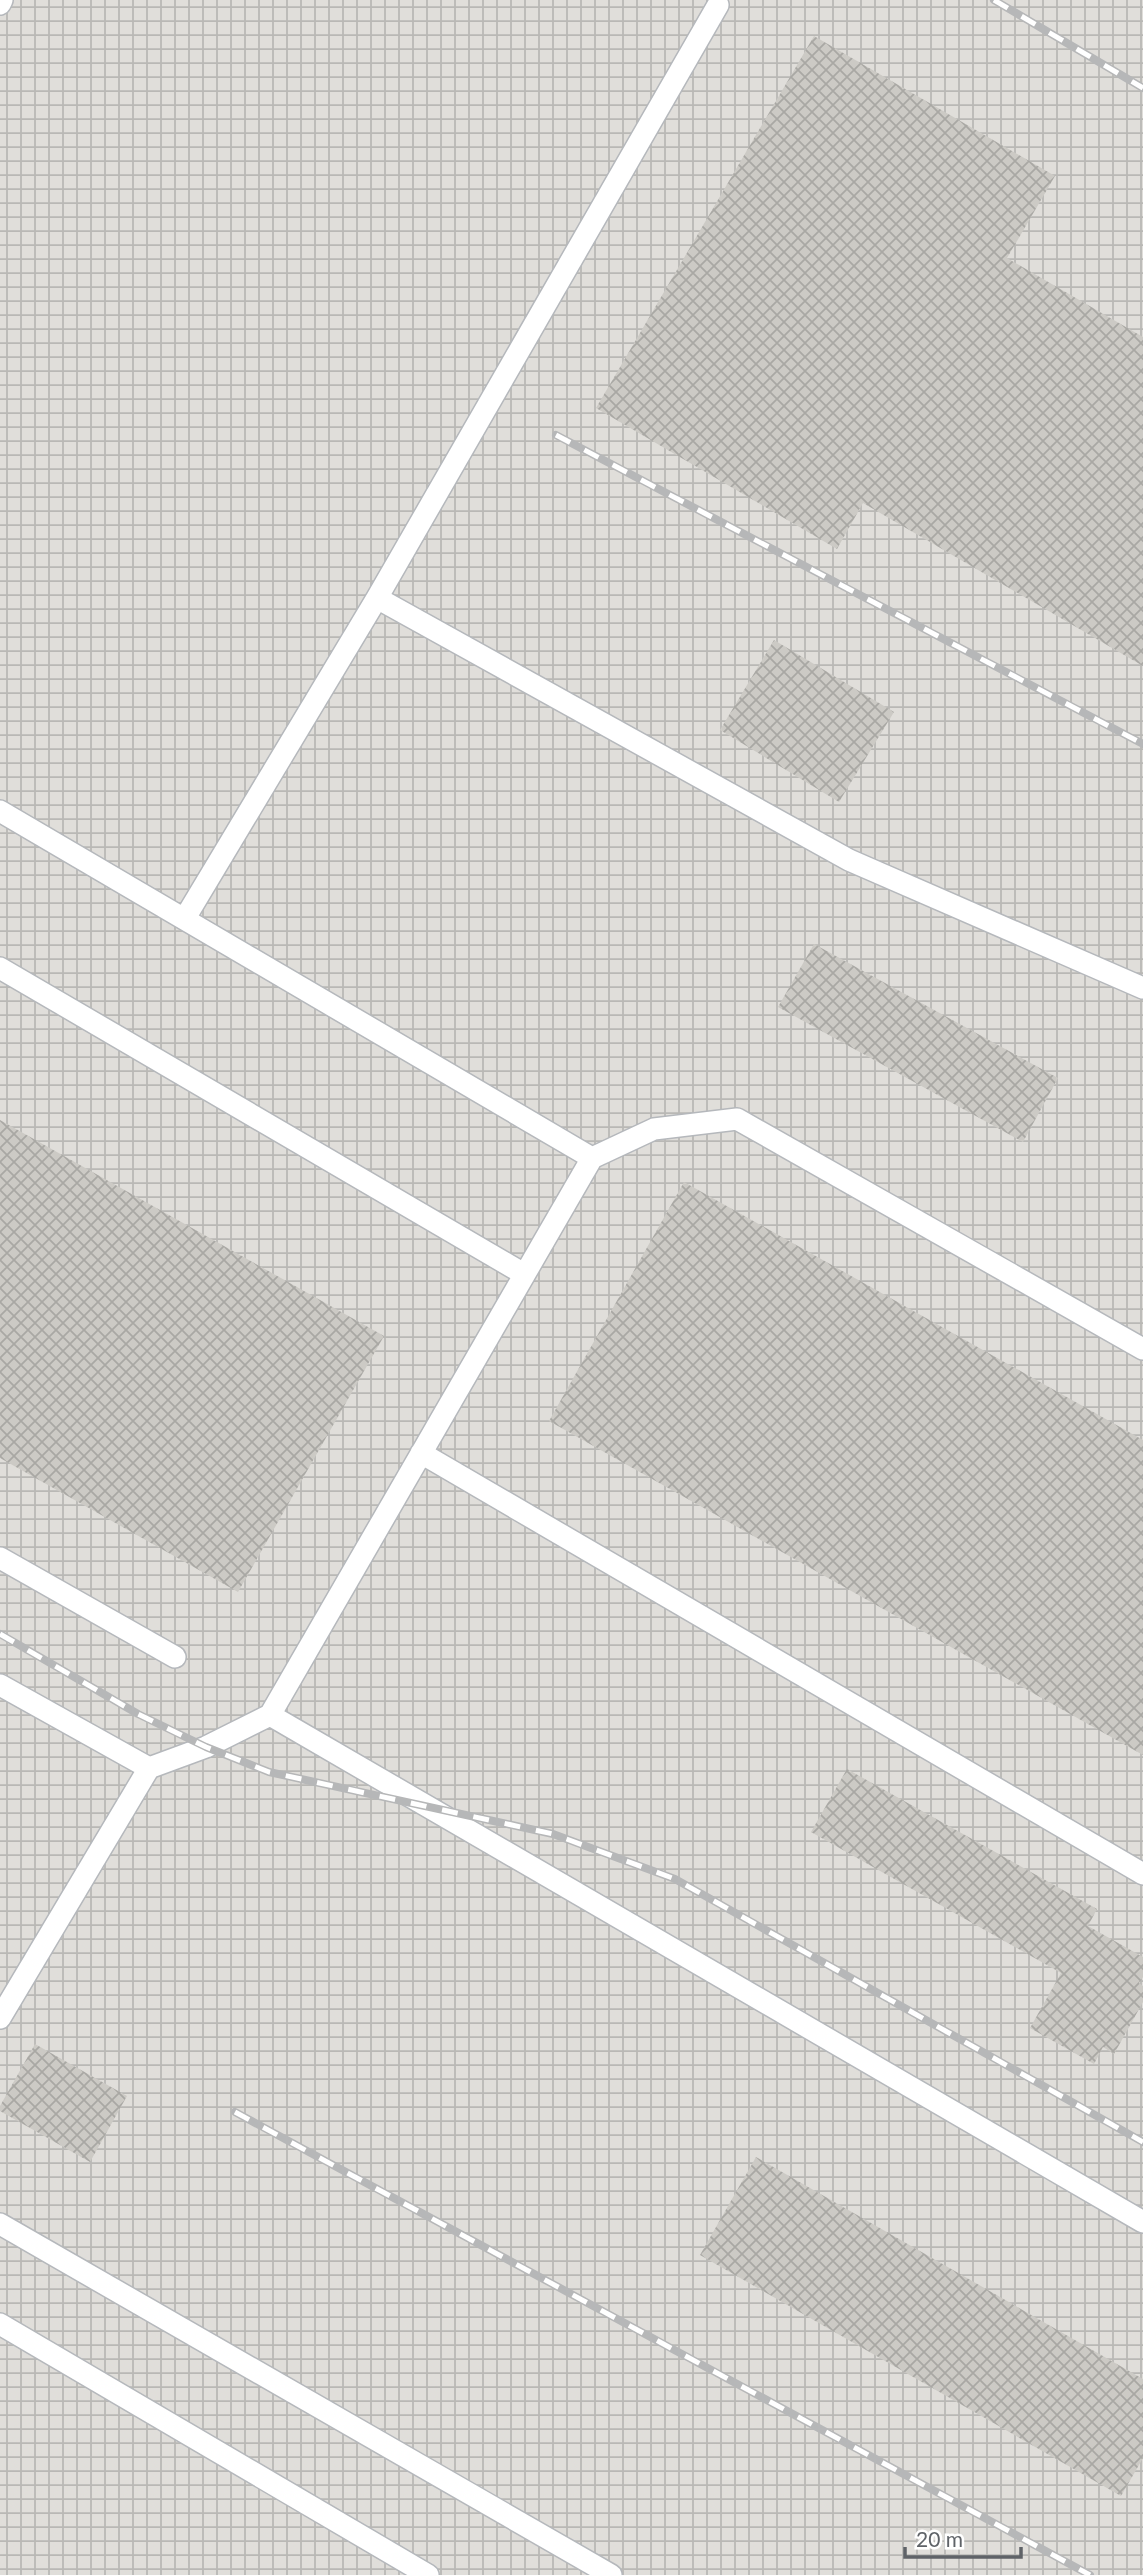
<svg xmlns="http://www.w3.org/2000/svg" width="1143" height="2575" font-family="Lato,sans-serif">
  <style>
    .industrial { fill: url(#industrial-grid) }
    .building { fill: url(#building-cross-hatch) }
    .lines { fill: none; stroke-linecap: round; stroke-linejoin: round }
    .lane-casing { stroke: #b5b8bc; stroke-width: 24 }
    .lane { stroke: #fff; stroke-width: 21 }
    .rail-casing { stroke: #b6b7b8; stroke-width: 8 }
    .rail { stroke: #fff; stroke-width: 5; stroke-dasharray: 16; stroke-linecap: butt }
  </style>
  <defs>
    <pattern id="industrial-grid" width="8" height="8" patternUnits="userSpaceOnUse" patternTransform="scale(1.75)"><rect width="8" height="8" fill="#e0deda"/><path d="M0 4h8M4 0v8" fill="none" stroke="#b9b8b5"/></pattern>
    <pattern id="building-cross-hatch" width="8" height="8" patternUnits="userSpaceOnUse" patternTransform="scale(1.75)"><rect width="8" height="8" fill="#cccac5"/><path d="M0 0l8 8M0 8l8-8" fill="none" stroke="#a9a8a4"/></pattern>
  </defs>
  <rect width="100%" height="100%" fill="#f1efe8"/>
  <path class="industrial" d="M0,0H1143V2575H0Z"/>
  <path class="building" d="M814,36L1055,176L1007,258L1143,337V666L863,503L837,549L596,408Z
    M774,640L894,712L839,802L720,730Z
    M814,944L1058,1078L1023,1142L778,1007Z
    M0,1120L384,1336L238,1592L0,1458Z
    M684,1182L1143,1440V1755L549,1421Z
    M847,1769L1097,1909L1088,1926L1143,1957V1977L1139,1983L1143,1986V2002L1114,2054L1103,2047L1094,2064L1030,2028L1061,1973L811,1832Z
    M35,2044L127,2096L90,2162L0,2111V2106Z
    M756,2157L1143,2379V2458L1121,2496L700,2255Z"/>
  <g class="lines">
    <defs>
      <path id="lane" d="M0,4L2,0
        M377,598L849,860L1143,988
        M0,811L592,1158
        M185,918L377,598L718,5
        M0,968L524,1274
        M421,1453L1143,1874
        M0,1558L175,1657
        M0,1685L149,1768
        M270,1715L1143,2222
        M0,2018L149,1768L206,1747L270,1715L592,1158L654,1129L737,1119L1143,1349
        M0,2224L611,2575
        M0,2324L428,2575"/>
    </defs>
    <use href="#lane" class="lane-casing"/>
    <use href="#lane" class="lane"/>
    <defs>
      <path id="rail" d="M994,0L1143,88
        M556,435L1143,744
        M0,1634L138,1714L206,1747L269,1772L553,1834L675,1879L1143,2142
        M235,2112L1090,2575"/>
    </defs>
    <use href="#rail" class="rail-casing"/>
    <use href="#rail" class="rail"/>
  </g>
  <path d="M905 2547v10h116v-10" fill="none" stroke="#5f6368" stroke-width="3.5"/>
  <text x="916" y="2547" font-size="21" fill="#5f6368" stroke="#ffffff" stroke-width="5" paint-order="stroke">20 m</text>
</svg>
